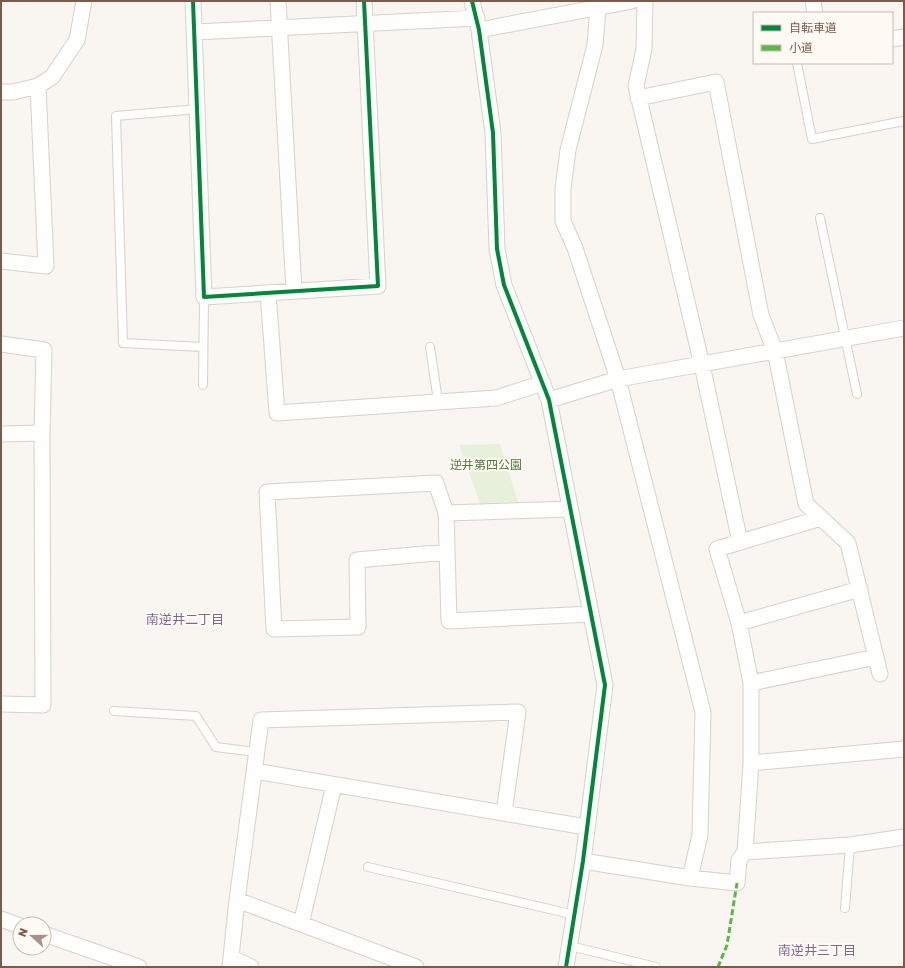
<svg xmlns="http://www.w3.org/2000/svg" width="905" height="968" font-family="'Golos Text','Noto Sans JP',sans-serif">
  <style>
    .green { fill: #e7f0db }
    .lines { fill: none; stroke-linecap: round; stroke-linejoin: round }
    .service-casing { stroke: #d7d1cb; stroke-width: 10 }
    .minor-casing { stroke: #d7d1cb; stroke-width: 17 }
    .service { stroke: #fefefd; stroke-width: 8 }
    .minor { stroke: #fefefd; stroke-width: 15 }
    .quiet { stroke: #58b947; stroke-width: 3; stroke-dasharray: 6 3; stroke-linecap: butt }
    .cycleway-casing { stroke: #fffaf3; stroke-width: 6 }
    .cycleway { stroke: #00873e; stroke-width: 4 }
    .labels { text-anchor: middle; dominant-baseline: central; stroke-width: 4; stroke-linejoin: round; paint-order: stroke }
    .park-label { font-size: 12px; fill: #537a41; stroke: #fffaf3 }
    .neighbourhood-label { font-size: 13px; fill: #846695; stroke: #fffaf3 }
  </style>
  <rect width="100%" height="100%" fill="#f9f5f0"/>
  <path class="green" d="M500,444L518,502L480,503L459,445Z"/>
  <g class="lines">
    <defs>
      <path id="service" d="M797,63L812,139L904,121
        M198,109L116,116L123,343L203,347
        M820,218L857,394
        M430,347L438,401
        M203,385L204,297
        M114,711L196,716L216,747L256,752
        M368,867L575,915
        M845,908L850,845
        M570,946L656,967"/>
      <path id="minor" d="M193,1L204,297L378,286L364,1
        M278,1L294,291
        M472,1L479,30L493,133L497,249L504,285L549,400L605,685L583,861L566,967
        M645,1L644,49L636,86L702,365L740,542
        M813,1L815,13
        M598,8L595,45L568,150L563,188V221L575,248L618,379L703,712L700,835L690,878
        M479,30L632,1
        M195,32L477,18
        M892,39L904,37
        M1,92H13L38,86L52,77L77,40L84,1
        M638,98L716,82L761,315L775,351L806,504L848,543L880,674
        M1,261L46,266L38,86
        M268,293L277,413L496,398L543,383
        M1,344L44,350L42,433L1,434
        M549,400L618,379L904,328
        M570,509L446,513L449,621L591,614
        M446,513L436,483L267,492L274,629L358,627L357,560L447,552
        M739,623L860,589
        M751,683L876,657
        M1,704L43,705L42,433
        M751,763L904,749
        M254,771L586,827
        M745,852L850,845L904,837
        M583,861L690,878L737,883L739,860L745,852L751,763V683L739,623L717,549L821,518
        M237,900L416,967
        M1,919L20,926
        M301,924L334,785
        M44,934L139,967
        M231,957L251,967
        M230,967L237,900L261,720L518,712L504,813"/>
    </defs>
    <use href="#service" class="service-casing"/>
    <use href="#minor" class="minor-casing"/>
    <use href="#service" class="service"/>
    <use href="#minor" class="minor"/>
    <path class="quiet" d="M718,967L727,945L737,883"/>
    <defs>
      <path id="cycleway" d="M193,1L204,297L378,286L364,1
        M472,1L479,30L493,133L497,249L504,285L549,400L605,685L583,861L566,967"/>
    </defs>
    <use href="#cycleway" class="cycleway-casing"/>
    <use href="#cycleway" class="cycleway"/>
  </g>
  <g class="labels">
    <g class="park-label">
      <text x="486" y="464">逆井第四公園</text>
    </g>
    <g class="neighbourhood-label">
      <text x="185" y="619">南逆井二丁目</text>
      <text x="817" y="950">南逆井三丁目</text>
    </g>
  </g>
  <rect width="905" height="968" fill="none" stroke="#7a5c4d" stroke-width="4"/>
  <rect x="753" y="12" width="140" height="52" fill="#fffaf3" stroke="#cabbb1"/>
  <rect x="761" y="25" width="20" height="6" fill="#00873e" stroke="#cabbb1"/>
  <text x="789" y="32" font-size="12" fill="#7a5c4d">自転車道</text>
  <rect x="761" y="45" width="20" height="6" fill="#58b947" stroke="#cabbb1"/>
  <text x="789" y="52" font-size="12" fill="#7a5c4d">小道</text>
  <g transform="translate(32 936) rotate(291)"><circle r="19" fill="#fffaf3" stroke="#cabbb1"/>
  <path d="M0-3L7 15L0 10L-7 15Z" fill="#a69286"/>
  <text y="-6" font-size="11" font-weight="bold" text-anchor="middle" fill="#7a5c4d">N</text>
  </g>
</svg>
